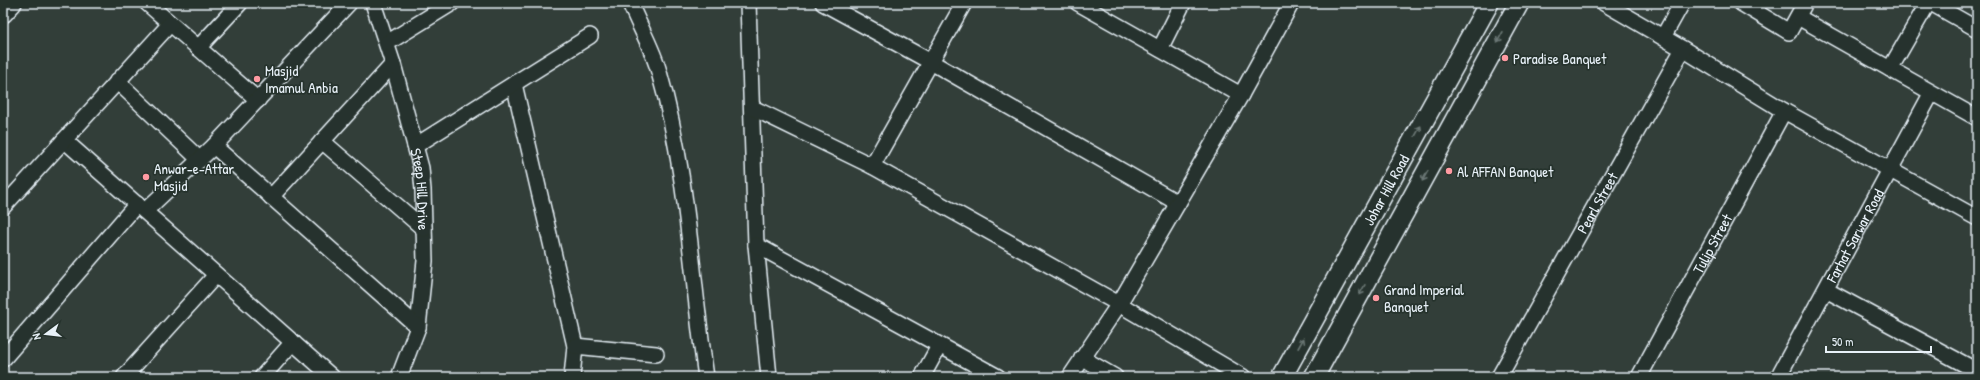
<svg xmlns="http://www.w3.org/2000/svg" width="1980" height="380" font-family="'Patrick Hand',sans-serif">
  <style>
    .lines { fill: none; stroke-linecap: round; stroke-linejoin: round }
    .minor-casing { stroke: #e8f1f8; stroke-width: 18 }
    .tertiary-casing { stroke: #e8f1f8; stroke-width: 22 }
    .minor { stroke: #26332d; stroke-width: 15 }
    .tertiary { stroke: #26332d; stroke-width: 19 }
    .oneway { stroke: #6a7674 }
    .poi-dot { fill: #ff9aa2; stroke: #26332d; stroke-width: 1.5 }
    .labels { text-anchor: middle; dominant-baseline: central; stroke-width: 3.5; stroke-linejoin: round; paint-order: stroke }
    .poi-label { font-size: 15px; fill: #e8f1f8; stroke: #26332d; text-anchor: start }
    .street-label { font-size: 15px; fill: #e8f1f8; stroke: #26332d }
  </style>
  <rect width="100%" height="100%" fill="#323e39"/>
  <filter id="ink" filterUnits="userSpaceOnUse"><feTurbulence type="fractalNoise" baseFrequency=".025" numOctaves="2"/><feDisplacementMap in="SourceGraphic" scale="8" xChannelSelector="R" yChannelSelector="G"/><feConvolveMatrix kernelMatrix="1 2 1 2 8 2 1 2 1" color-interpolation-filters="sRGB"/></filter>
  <g filter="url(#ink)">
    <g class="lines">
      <defs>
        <g id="minor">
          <path d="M147,3L258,100"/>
          <path id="s1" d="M373,3L393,64L421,168L423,190L425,261L418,327L399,377"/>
          <path d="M630,3C639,26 653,49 659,72C688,172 691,275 706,377"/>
          <path d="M748,3L756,245L769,377"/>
          <path d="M823,3L931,62L1178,203"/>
          <path d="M1078,3L1241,95"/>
          <path d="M1741,3L1789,32L1805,3"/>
          <path d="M1928,3L1890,69L1977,118"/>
          <path d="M1931,3L1977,29"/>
          <path d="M1798,17L1890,69"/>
          <path d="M1663,37L1682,3"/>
          <path d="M387,43L452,3"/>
          <path d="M198,48L240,3"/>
          <path d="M1160,49L1183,3"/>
          <path d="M1683,49L1784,111L1977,218"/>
          <path d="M117,81L200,160"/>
          <path d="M514,84L575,346L572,377"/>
          <path d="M753,108L872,166L1119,304L1243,377"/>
          <path d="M64,140L332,377"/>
          <path d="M322,141L424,229"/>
          <path d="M214,146L418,327"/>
          <path d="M415,146L590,36"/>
          <path d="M872,166L964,3"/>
          <path d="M271,197L393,64"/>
          <path d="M3,207L170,24"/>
          <path d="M145,211L214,146L349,3"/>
          <path d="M756,245L998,377"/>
          <path d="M1826,290L1977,371"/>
          <path d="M575,346L656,354"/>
          <path d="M1082,358L1115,377"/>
          <path d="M3,359L137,204"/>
          <path d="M124,377L216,275"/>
          <path d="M262,377L293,342"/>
          <path d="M922,377L939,346"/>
          <path d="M1070,377L1119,304L1241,95L1291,4"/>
          <path id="s2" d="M1499,377L1683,49L1604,3"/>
          <path id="s3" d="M1639,377L1784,111"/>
          <path id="s4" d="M1778,377L1931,94"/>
        </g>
        <g id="tertiary">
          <path d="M3,13L12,3"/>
          <path id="s5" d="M1282,377L1489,3"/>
          <path d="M1314,377L1519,3"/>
        </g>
      </defs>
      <use href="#minor" class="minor-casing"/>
      <use href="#tertiary" class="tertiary-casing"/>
      <use href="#minor" class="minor"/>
      <use href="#tertiary" class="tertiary"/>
    </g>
    <defs><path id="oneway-shaft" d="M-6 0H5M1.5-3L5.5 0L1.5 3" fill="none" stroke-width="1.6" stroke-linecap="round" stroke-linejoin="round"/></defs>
    <g class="oneway">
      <use href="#oneway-shaft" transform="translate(1500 37) rotate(119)"/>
      <use href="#oneway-shaft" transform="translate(1418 131) rotate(-61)"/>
      <use href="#oneway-shaft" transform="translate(1425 176) rotate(119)"/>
      <use href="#oneway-shaft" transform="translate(1362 290) rotate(119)"/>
      <use href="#oneway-shaft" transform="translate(1301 343) rotate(-61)"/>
    </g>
  </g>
  <g class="poi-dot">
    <circle cx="1505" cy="58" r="4"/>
    <circle cx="257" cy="79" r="4"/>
    <circle cx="1449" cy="171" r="4"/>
    <circle cx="146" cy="177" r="4"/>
    <circle cx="1376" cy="298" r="4"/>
  </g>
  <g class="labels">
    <g class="poi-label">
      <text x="1513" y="58">Paradise Banquet</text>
      <text x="265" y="70">Masjid<tspan x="265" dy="17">Imamul Anbia</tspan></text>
      <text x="154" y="168">Anwar-e-Attar<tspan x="154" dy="17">Masjid</tspan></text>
      <text x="1457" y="171">Al AFFAN Banquet</text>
      <text x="1384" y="289">Grand Imperial<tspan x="1384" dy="17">Banquet</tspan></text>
    </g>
    <g class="street-label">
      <text stroke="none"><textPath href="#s1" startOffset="193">Steep Hill Drive</textPath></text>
      <text stroke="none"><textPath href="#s5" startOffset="214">Johar Hill Road</textPath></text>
      <text stroke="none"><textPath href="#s2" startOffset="200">Pearl Street</textPath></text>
      <text stroke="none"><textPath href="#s4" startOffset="161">Farhat Sarwar Road</textPath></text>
      <text stroke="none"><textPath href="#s3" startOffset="152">Tulip Street</textPath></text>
    </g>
  </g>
  <rect width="1980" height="380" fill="none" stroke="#26332d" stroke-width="16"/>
  <rect x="8" y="8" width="1964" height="364" fill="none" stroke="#e8f1f8" stroke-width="1.5" filter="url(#ink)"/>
  <g transform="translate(46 334) rotate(255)" stroke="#26332d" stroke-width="3" paint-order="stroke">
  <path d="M0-3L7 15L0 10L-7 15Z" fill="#e8f1f8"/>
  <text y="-6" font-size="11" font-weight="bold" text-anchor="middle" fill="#e8f1f8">N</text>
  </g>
  <path d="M1826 346v6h105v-6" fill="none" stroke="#e8f1f8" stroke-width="2"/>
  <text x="1832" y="346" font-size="12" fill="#e8f1f8" stroke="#26332d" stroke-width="3" paint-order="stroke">50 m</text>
</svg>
